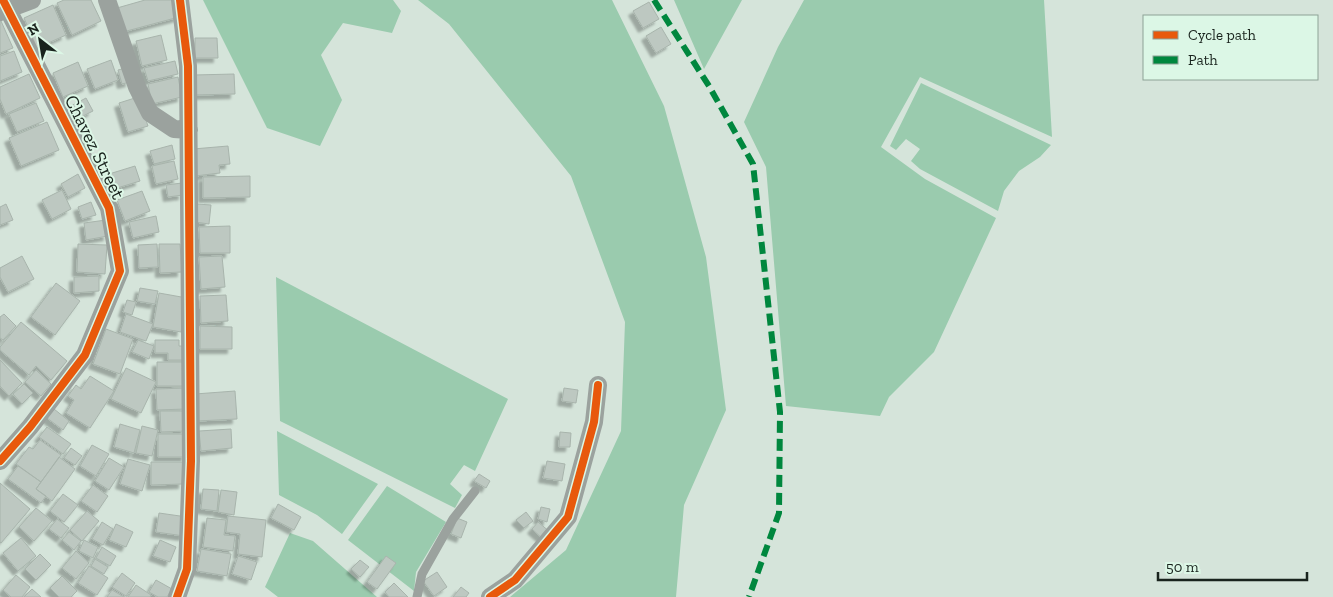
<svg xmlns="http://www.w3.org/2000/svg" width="1333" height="597" font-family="'Zilla Slab',serif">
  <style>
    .water { fill: #9acbae }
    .building { fill: #bdc8c1; stroke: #a8b4ac; filter: url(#shadow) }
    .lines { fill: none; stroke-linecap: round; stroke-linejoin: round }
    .service { stroke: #9ba29e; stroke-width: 9 }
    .minor { stroke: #9ba29e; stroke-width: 18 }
    .quiet { stroke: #00873e; stroke-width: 6; stroke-dasharray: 12 6; stroke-linecap: butt }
    .cycleway-casing { stroke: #dcf7e6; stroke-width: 11 }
    .cycleway { stroke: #e8590c; stroke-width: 8 }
    .labels { text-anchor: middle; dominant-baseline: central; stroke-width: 4; stroke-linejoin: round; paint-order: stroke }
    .street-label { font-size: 19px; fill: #19231d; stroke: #dcf7e6 }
  </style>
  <defs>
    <filter id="shadow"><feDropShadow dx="-4.5" dy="4.5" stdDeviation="1" flood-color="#0004"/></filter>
  </defs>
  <rect width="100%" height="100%" fill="#d5e4da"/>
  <path class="water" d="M203,0H393L401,11L392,33L343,23L321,55L342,100L320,146L267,128Z
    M418,0H612L664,106L706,257L726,410L684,505L676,597H510L566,550L621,431L625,322L571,176L449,24Z
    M674,0H742L704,69Z
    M804,0H1044L1052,137L920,77L881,147L925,179L996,218L934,352L889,397L880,416L786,406L766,167L744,122L778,47Z
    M921,83L1051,145L1040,157L1019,171L1004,191L998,211L920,169L911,161L920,149L906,139L896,150L890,146Z
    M276,277L508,399L475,471L464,465L450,484L462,495L455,508L280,421Z
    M277,431L378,484L342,534L317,515L279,495Z
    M387,486L446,522L416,572L414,591L348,540Z
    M290,533L313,541L377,597H278L265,587Z"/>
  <path class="building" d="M64,0H91L101,21L72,35L57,3Z
    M145,0H174L179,17L123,32L117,8Z
    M649,2L659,19L643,28L633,11Z
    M53,5L66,35L37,48L24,18Z
    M0,21H1L13,48L0,53Z
    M661,27L671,44L656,53L646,36Z
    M161,35L167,60L142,66L136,41Z
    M195,38H217L218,58H195Z
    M14,51L22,72L0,81V56Z
    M111,60L118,80L95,89L87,69Z
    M175,61L178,74L148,81L144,68Z
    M78,62L88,86L63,97L53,73Z
    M126,68L130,82L122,84L118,70Z
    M29,74L40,98L6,114L0,99V87Z
    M234,74L235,94L194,95V75Z
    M178,77L182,97L152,104L148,84Z
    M138,97L148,126L128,132L119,103Z
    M86,98L93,111L77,119L71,106Z
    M36,103L44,121L17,132L9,114Z
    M47,122L59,150L21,166L9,138Z
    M172,145L175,159L154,164L150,151Z
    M228,146L230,164L219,165L220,173L195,176L193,149Z
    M174,161L178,179L156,184L152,166Z
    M135,166L140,181L114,189L109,174Z
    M78,174L85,188L68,197L61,184Z
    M250,176V197L203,198V177Z
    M182,183L183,195L168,197L166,185Z
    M62,190L71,209L52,219L42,200Z
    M142,191L150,211L125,221L117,200Z
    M91,202L96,215L82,219L78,207Z
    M6,204L13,220L0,225V207Z
    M197,204L211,205L209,224L195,222Z
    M156,216L159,232L133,238L129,222Z
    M106,220L108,236L86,240L84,223Z
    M230,226V253H200L199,227Z
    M78,244L107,245L105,274L77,272Z
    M157,244L158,267L139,268L138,245Z
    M159,244H180L182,272L160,273Z
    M22,256L34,279L8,292L0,277V268Z
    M222,256L225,287L201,289L199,257Z
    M99,276V291L74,293V277Z
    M56,283L80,301L55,335L31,317Z
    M140,288L158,291L155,304L137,301Z
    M159,293L187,298L181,332L153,327Z
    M226,295L228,321L201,323L200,296Z
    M127,300L136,302L132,315L123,312Z
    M4,314L16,326L3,340L0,338V317Z
    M126,314L153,324L146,341L120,332Z
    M21,322L67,361L51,380L36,366L29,375L0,350V347Z
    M200,326L232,327V349H200Z
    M106,329L133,339L120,374L93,364Z
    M138,340L154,346L149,359L132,352Z
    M155,340H179V346H188L187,360H168V353H155Z
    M0,360L22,383L9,396L0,386Z
    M157,362H187V386H157Z
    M126,368L156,382L141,413L111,399Z
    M36,370L51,384L41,396L25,382Z
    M90,376L114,391L90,428L66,413L74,400L68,396L76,385L81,389Z
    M24,384L33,393L22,404L13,394Z
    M186,388V409L157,410L156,389Z
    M564,388L578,390L576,403L562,401Z
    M235,391L237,419L197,421L195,394Z
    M54,409L69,421L63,430L47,418Z
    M160,411H185L186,431L161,432Z
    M120,424L140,430L134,453L114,447Z
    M142,426L158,430L152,456L136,453Z
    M47,427L71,444L63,454L39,437Z
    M231,429L232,448L201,451L199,431Z
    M560,432L571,433L570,447H559Z
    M158,434H187L186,457H158Z
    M40,440L61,455L41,482L16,464L29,447L33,449Z
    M92,445L109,454L96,476L80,466Z
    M71,448L82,456L75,465L64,458Z
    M59,457L75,469L52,501L36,489Z
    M109,458L124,467L109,490L95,481Z
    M128,459L150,465L142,491L120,484Z
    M547,461L565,464L562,481L543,478Z
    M151,462H183V484L151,485Z
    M18,466L41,482L36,489L46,496L41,503L8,479Z
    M479,474L490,481L486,488L474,481Z
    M0,483L30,509L1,543L0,542Z
    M93,485L108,496L97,512L81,501Z
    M203,489L219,490L217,511L201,509Z
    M221,490L237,492L234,515L218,512Z
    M63,494L78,505L64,522L50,511Z
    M278,504L301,517L294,530L271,518Z
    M541,507L550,509L547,522L538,519Z
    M36,508L52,521L34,541L19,527Z
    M87,511L99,521L82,541L70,530Z
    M526,512L533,521L524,528L516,520Z
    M159,513L187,517L184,536L156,532Z
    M228,516L266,520L262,557L238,554L240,534L226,532Z
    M207,518L226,520L224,535L235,536L233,551L203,547Z
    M457,518L467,522L461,538L451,534Z
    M57,519L69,528L61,538L49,529Z
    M102,522L113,529L103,545L92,539Z
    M538,522L550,532L544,540L532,529Z
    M116,524L133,532L126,547L109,540Z
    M69,532L81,541L74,550L62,540Z
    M21,538L36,556L18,571L3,553Z
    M84,540L98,547L93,558L79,551Z
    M160,540L176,547L170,562L153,556Z
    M102,547L116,556L110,566L96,558Z
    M201,549L231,554L227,576L197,571Z
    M76,551L89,563L76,579L62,568Z
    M40,554L51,565L36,580L25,569Z
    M238,556L257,562L251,580L232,574Z
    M386,556L396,563L377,589L367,582Z
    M95,559L108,567L104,574L91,566Z
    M360,560L369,567L360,577L351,569Z
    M89,566L108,578L97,595L78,583Z
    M437,572L447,587L434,596L423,581Z
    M122,573L135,583L126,596L112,587Z
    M16,575L30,587L22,597H11L3,590Z
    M62,576L77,591L71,597H59L50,588Z
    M156,580L172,589L167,597H158L149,592Z
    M394,583L408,597H389L385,592Z
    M136,585L151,595L150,597H128Z
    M461,587L469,593L466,597H453Z
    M32,589L41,597H24Z
    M112,590L124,597H107Z"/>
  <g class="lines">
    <path class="service" d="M417,597L422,574L453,519L475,491"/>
    <path class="minor" d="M107,0L137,87L150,113L174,129L189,130
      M0,12L32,0
      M0,461L30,427L85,355L120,271L109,208L3,0
      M177,597L187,569L191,461L188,66L180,0
      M490,597L515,580L568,517L594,422L598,385"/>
    <path class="quiet" d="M654,0L709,86L753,164L780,412L779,513L749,597"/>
    <defs>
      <path id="cycleway" d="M0,461L30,427L85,355L120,271L109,208L3,0
        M177,597L187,569L191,461L188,66L180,0
        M490,597L515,580L568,517L594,422L598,385"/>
    </defs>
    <use href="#cycleway" class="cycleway-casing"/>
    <use href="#cycleway" class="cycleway"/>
  </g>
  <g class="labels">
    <g class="street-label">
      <text transform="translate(95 147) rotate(64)">Chavez Street</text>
    </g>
  </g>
  <rect x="1143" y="15" width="175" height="65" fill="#dcf7e6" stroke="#8ea296"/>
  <rect x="1153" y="31" width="25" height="8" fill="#e8590c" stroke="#8ea296"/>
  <text x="1188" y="40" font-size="15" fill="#19231d">Cycle path</text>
  <rect x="1153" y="56" width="25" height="8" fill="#00873e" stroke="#8ea296"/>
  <text x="1188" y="65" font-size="15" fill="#19231d">Path</text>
  <g transform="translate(40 40) rotate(329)" stroke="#dcf7e6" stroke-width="4" paint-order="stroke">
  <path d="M0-4L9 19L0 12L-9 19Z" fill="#19231d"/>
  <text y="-8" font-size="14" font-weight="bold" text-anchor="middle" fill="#19231d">N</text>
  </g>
  <path d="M1158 572v8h149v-8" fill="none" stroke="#19231d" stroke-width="2.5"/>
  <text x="1166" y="572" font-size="15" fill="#19231d" stroke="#dcf7e6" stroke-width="4" paint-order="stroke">50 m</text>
</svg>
